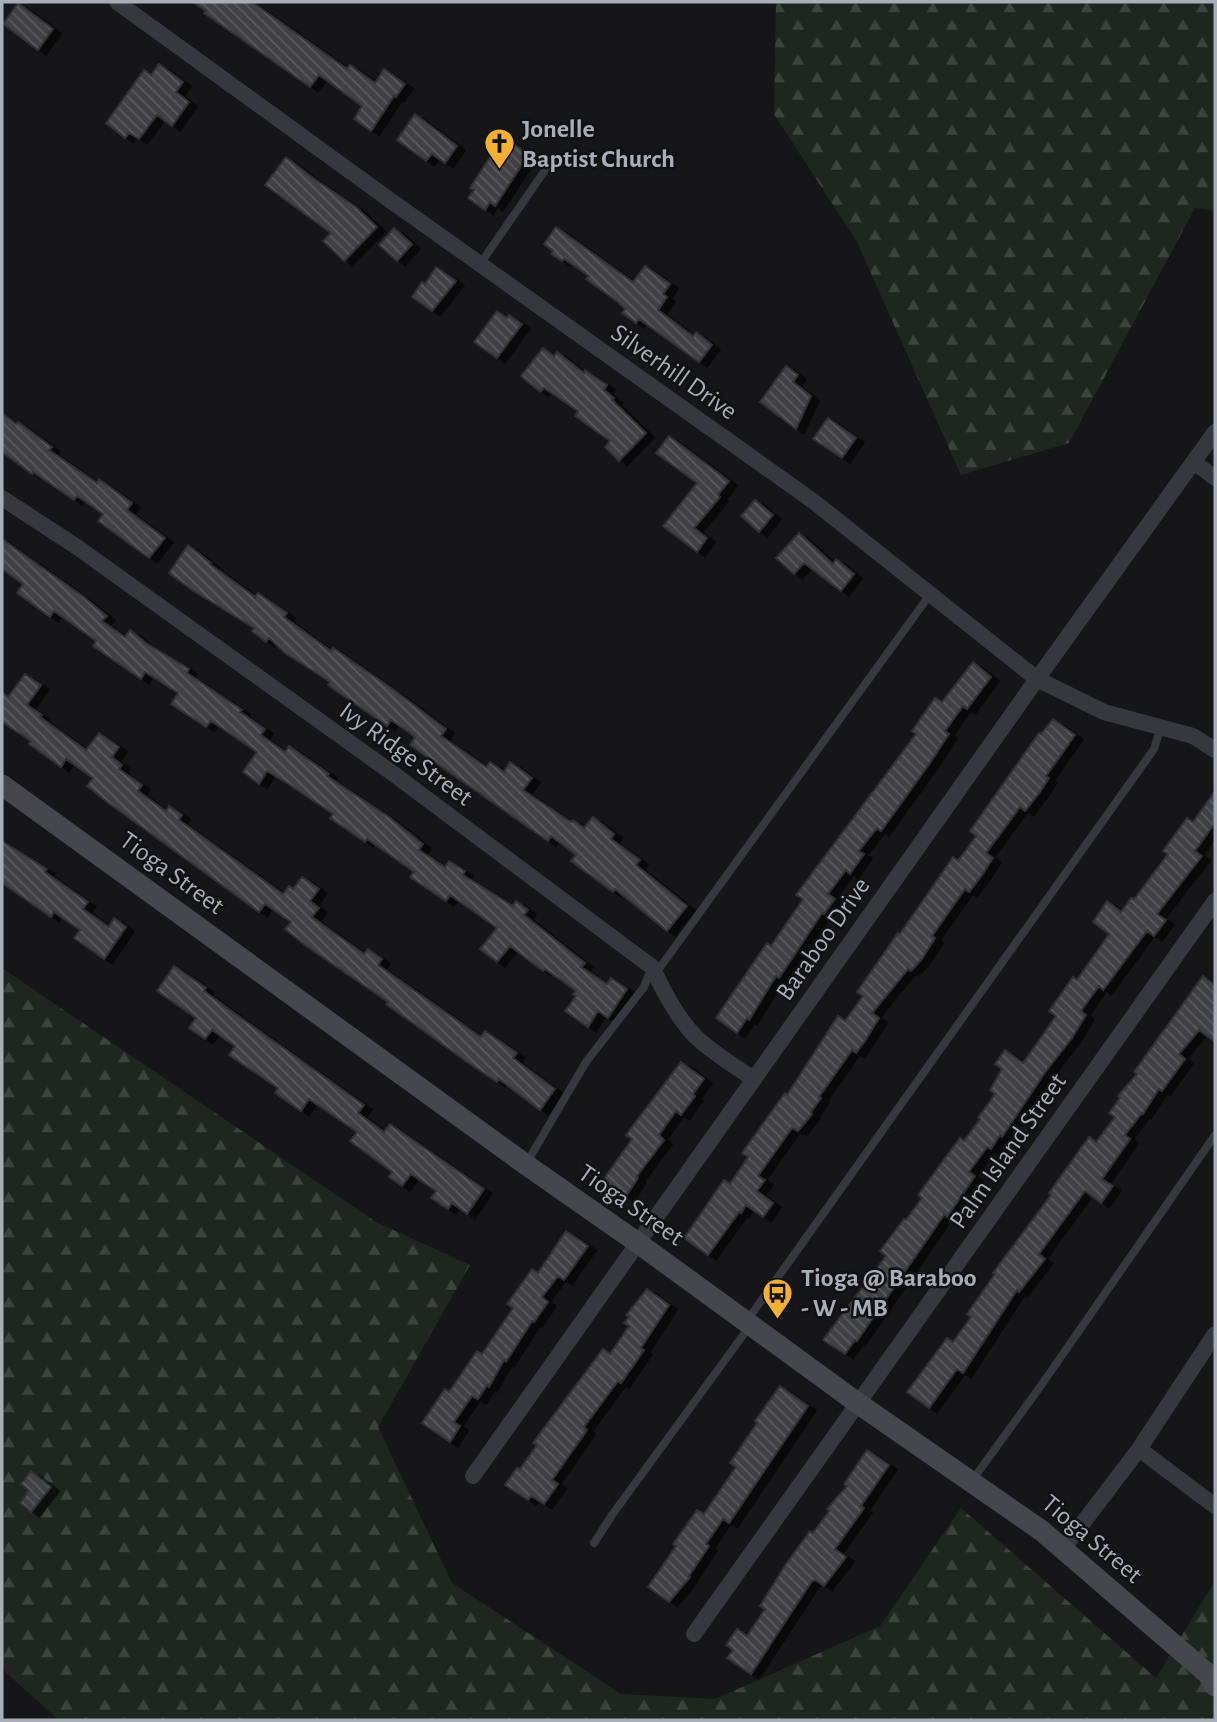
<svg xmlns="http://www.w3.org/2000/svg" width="1217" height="1722" font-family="'Alegreya Sans',sans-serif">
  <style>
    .forest { fill: url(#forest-firs) }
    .building { fill: url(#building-back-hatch); stroke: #303034; stroke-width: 2; filter: url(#shadow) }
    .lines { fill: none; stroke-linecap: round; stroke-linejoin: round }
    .lane { stroke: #37383d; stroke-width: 8 }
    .street { stroke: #37383d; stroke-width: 16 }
    .secondary { stroke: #45474d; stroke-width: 21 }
    .labels { text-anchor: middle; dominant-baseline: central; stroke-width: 5; stroke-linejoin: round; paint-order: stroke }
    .poi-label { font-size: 26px; font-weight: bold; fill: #a8adb8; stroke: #111113; text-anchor: start }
    .street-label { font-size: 26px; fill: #a8adb8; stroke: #111113 }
  </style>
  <defs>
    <pattern id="forest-firs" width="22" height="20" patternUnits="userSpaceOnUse" patternTransform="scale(1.75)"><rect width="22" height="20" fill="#1e261f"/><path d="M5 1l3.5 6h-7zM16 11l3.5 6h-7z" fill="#3c433d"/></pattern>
    <pattern id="building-back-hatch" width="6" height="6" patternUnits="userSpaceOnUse" patternTransform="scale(1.75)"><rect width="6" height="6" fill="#404145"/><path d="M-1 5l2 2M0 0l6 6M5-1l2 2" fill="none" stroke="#595a5e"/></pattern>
    <filter id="shadow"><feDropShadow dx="8" dy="4.5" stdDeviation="0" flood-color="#0009"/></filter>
  </defs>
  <rect width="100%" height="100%" fill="#161618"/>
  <path class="forest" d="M776,2H1215V211L1195,208L1069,443L961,475L857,242L774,114Z
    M2,968L376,1222L470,1265L378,1427L452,1583L621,1694L715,1699L880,1626L961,1508L1156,1678L1215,1581V1720H59L2,1669Z"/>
  <path class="building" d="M193,2H252L347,69L350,65L375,83L384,69L405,84L396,97L394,96L371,131L354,119L362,106L319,75L310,87L204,13L206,11Z
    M18,3L53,29L38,50L3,24Z
    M159,64L183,82L176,92L189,102L172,126L157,115L139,139L129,133L125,138L106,123L144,70L151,75Z
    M415,114L457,146L445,163L432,154L426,161L397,140Z
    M503,137L529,154L495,206L490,202L485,210L468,198L474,190L470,188Z
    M286,157L313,178L356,207L377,227L344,261L323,241L331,233L265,185Z
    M556,227L633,282L645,266L670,284L663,294L667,297L658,310L693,336L696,332L712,345L699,362L639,319L636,323L622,313L625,309L618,302L586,279L589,276L564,259L562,261L551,254L553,251L544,244Z
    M394,228L412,244L397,261L379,245Z
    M436,267L456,281L432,311L412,297L422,282L425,284Z
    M497,311L507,318L509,315L522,324L497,358L474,342Z
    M543,348L554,356L557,352L584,373L585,370L607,385L604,390L614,398L612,400L646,433L619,461L605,447L610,441L575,416L578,411L544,388L540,392L521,376Z
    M786,366L798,375L793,382L811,396L796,429L760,402Z
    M2,413L16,424L18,422L52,447L49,450L97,483L99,479L132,503L127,510L165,538L149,558L98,521L103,514L77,496L74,500L33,472L32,474L2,452Z
    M828,418L856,438L842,458L813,439Z
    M669,436L729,481L718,495L720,497L694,528L707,538L697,552L663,526L697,483L656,453Z
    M755,500L773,515L759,532L741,516Z
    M799,533L833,564L836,559L854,574L841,591L804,563L794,574L776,558Z
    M2,539L84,597L107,616L102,621L125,637L130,630L146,643L189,669L187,673L242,710L240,712L265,729L261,735L285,752L289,746L329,774L327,776L389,817L423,844L419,850L445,867L449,861L465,871L463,875L513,906L516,901L528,910L524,915L585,963L581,967L607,984L611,978L627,989L608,1018L598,1011L588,1027L565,1011L576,996L573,994L576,991L545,969L543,971L510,946L497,962L480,949L497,928L450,895L446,901L410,877L414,872L367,839L365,842L330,818L333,814L287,783L267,771L259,784L243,772L257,752L211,721L206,727L171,704L178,693L145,672L141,679L93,646L96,641L54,611L50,617L17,593L23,584L2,569Z
    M188,545L211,563L210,564L255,597L258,593L287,613L284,617L331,651L333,648L394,690L446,729L441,736L486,767L490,762L504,772L510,762L532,778L523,790L571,822L573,820L584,828L593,817L614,834L611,839L640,860L636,865L687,906L667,931L615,889L613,892L571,861L576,855L551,836L548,841L410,745L415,737L391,720L387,726L328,685L330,682L285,653L269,638L266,642L252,631L254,628L192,590L169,573Z
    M973,662L991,677L967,709L963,706L945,731L949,734L930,763L881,831L877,828L859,851L864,854L850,874L846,870L828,894L835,899L824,914L822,913L779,978L776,976L749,1020L747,1018L737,1033L716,1018L767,943L771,946L803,899L796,895L916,734L912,731L935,698L942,702Z
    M25,674L41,685L27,705L42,715L40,717L86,750L99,733L119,747L112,757L122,765L119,769L142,785L138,791L166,811L169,806L182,815L179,820L283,894L289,886L293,889L302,877L319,889L310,901L319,908L312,917L364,954L368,949L382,959L378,965L481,1037L485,1031L517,1053L513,1058L555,1089L540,1110L499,1079L497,1082L467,1062L386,1004L388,1002L306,946L285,929L291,922L265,904L259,912L107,802L87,786L93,778L66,759L61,767L29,744L31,741L2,722V692L8,697Z
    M1053,719L1075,735L1046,776L1049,778L1040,792L1025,811L1020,807L986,853L993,858L982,875L969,892L965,889L932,936L935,938L922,959L911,971L908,969L872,1013L879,1018L865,1041L856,1053L852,1050L819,1097L821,1098L811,1112L812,1114L798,1131L792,1128L758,1176L765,1180L757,1191L773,1203L763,1217L746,1205L741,1213L739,1212L708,1255L684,1238L724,1180L730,1184L748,1157L742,1153L785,1093L787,1095L838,1016L845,1021L863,996L857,992L898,933L900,934L953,857L958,861L976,836L970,831L1039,733L1041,734Z
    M1215,791V823L1195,851L1202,856L1157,914L1166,920L1154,936L1147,931L1103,990L1099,986L1081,1011L1086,1015L1072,1038L1046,1071L1002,1137L1000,1135L991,1149L987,1147L969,1172L975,1176L947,1217L944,1215L857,1341L855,1340L845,1354L823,1340L886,1256L880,1251L904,1219L906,1220L922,1198L918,1195L960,1138L964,1141L980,1119L978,1118L995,1094L990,1090L1002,1069L995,1064L1005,1050L1023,1063L1056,1016L1049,1011L1073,977L1077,980L1109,934L1093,922L1107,901L1121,912L1131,898L1134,899L1168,854L1163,851L1187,818L1193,822Z
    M2,841L47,869L45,872L88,902L83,909L109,927L114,918L126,927L104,959L74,938L80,930L54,912L51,917L2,883Z
    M174,966L206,988L204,991L244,1020L364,1105L358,1113L384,1132L390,1124L484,1189L467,1214L452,1203L448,1209L431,1198L436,1191L411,1174L402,1186L389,1177L392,1172L350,1141L357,1132L309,1099L301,1111L275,1093L278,1088L229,1055L235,1046L212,1030L205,1039L189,1028L196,1018L157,991Z
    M1203,976L1215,985V1042L1199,1030L1179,1054L1185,1059L1162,1091L1159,1089L1143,1114L1142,1113L1125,1135L1130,1139L1102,1179L1113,1186L1101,1203L1085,1191L1039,1254L1045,1259L1019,1292L1017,1290L963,1373L957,1369L929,1408L907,1392L947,1338L953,1342L971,1317L967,1314L995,1274L993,1273L1051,1195L1049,1193L1089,1137L1096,1142L1115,1117L1109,1113L1120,1098L1118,1096L1137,1074L1134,1072Z
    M681,1062L704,1079L693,1094L695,1096L681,1115L676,1111L659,1135L664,1140L637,1176L638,1178L626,1196L603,1180L632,1139L626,1135Z
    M566,1231L588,1246L564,1280L558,1276L542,1297L548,1302L534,1322L532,1321L506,1362L504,1360L489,1387L487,1385L478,1399L472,1396L454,1422L460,1426L450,1442L422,1423L445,1389L449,1392L477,1351L482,1354L513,1308L507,1304L532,1269L538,1273Z
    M647,1289L669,1305L641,1348L644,1350L621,1383L618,1381L584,1427L587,1430L552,1480L558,1484L544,1504L531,1496L528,1500L505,1485L517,1468L520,1469L537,1445L533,1443L603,1349L610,1354L629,1326L624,1323L629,1317L626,1315Z
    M780,1386L808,1406L729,1523L723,1519L706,1544L709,1546L689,1576L690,1577L669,1602L648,1587L676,1546L673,1544L697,1510L704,1514L736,1467L730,1463L757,1423L755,1421Z
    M867,1450L889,1465L861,1506L864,1508L835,1549L846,1557L824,1586L815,1580L812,1581L751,1674L727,1658L733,1650L726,1645L737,1629L747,1636L765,1609L760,1606L786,1564L810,1531L813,1533L829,1511L827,1509L847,1486L844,1484Z
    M31,1471L51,1487L31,1512L20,1503L29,1491L21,1484Z"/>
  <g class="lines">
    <path class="lane" d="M480,264L548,166
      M656,973L931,593
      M526,1164L586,1062L644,987L651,969
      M746,1322L1154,749L1161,727
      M971,1482L1040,1387L1215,1135
      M594,1543L612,1515L749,1327"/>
    <path class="street" d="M117,2L387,198L813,501L1037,679L1104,712L1193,736L1215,750
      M1194,462L1215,478
      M2,498L77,547L395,775L652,967C663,990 677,1018 696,1037C713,1053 734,1066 754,1079
      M1139,1449L1215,1506
      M473,1476L1037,679L1215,432
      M1063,1549L1139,1449L1215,1334
      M694,1634L1215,901"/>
    <path class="secondary" d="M2,785L525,1164L638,1243L859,1404L1042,1531L1208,1674L1215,1686"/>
  </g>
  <defs>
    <symbol id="church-pin" viewBox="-11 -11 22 30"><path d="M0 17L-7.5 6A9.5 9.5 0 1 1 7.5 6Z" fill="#f2b134" stroke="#111113"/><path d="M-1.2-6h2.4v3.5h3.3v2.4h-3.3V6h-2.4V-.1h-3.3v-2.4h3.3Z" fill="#111"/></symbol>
    <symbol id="bus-pin" viewBox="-11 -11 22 30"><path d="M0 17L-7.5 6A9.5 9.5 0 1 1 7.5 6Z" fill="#f2b134" stroke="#111113"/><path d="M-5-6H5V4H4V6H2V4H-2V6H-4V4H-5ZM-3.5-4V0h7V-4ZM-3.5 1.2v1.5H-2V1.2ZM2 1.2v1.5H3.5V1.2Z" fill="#111"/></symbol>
  </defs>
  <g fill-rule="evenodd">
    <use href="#church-pin" x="482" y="126" width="35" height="47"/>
    <use href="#bus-pin" x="760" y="1276" width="35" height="47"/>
  </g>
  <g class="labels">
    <g class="poi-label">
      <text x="522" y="129">Jonelle<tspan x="522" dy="30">Baptist Church</tspan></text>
      <text x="801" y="1278">Tioga @ Baraboo<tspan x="801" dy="30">- W - MB</tspan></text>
    </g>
    <g class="street-label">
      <text transform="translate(674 372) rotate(35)">Silverhill Drive</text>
      <text transform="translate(406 754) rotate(36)">Ivy Ridge Street</text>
      <text transform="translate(172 873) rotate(36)">Tioga Street</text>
      <text transform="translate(823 939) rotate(-55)">Baraboo Drive</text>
      <text transform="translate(1008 1151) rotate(-55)">Palm Island Street</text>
      <text transform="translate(631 1205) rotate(35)">Tioga Street</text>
      <text transform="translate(1092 1539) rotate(40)">Tioga Street</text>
    </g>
  </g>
  <rect width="1217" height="1722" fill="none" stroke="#a8adb8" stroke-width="7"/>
</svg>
